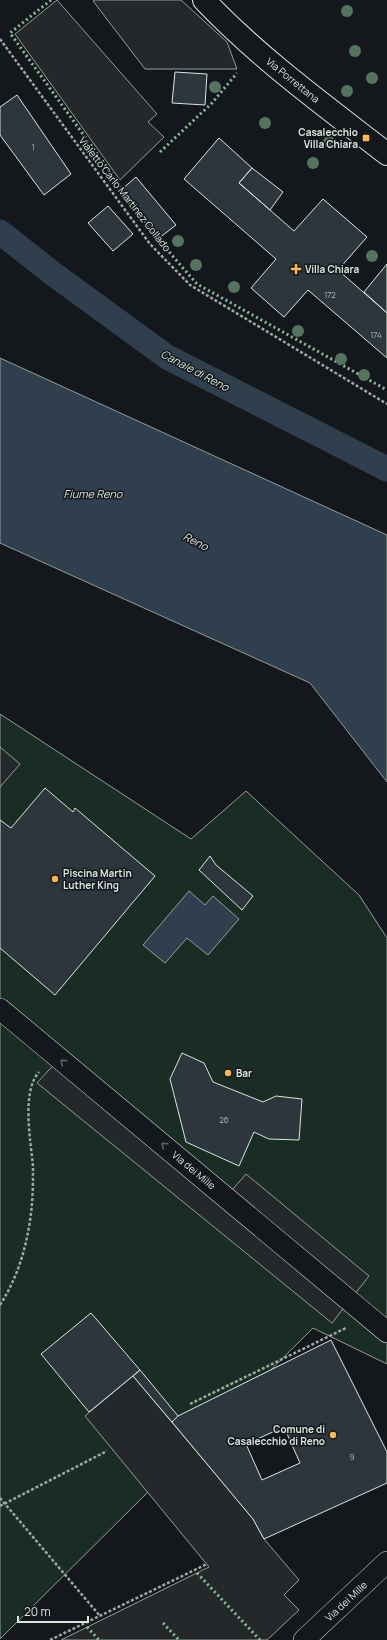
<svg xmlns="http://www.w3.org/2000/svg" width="387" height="1640" font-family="Manrope,sans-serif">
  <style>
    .green { fill: #1a2d24; stroke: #939e99 }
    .parking { fill: #24282b; stroke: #939e99 }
    .water { fill: #2f3f4d; stroke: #939e99 }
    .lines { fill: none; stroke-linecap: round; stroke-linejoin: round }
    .canal { stroke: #2f3f4d; stroke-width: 25 }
    .building { fill: #2c363c; stroke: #d8e6dc; fill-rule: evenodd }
    .minor-casing { stroke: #d8e6dc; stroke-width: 22 }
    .primary-casing { stroke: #d8e6dc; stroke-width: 24 }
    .path { stroke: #9da8a2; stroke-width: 2.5; stroke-dasharray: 3 2; stroke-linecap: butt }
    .minor { stroke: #14181c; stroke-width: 21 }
    .primary { stroke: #14181c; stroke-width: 22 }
    .hedge { stroke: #8ac095; stroke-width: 3; stroke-dasharray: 2 3; stroke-linecap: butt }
    .tree { fill: #55745f }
    .oneway { stroke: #59605f }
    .poi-dot { fill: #ffb74d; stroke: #14181c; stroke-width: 1.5 }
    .labels { text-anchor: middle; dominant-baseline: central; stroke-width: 3; stroke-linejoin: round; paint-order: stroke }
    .number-label { font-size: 8px; fill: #adbab4 }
    .street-label { font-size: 10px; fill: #d8e6dc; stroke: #14181c }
    .poi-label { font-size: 10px; font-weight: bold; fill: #d8e6dc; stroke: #14181c; text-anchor: start }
    .water-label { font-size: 11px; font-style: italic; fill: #d8e6dc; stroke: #14181c }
  </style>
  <rect width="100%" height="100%" fill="#14181c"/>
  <path class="green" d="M0,714L191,839L246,791L359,895L387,938V1364L313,1328L0,1639Z"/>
  <path class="parking" d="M57,0L157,114L148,122L164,137L120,180L15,34Z
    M95,0H181L227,42L237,69H145L93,1Z
    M0,747L20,764L0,787Z
    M59,1059L226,1197L246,1174L369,1276L332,1323L37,1083Z
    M133,1376L253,1519L264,1539L299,1580L284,1595L299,1610L267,1640H61L209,1567L85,1416Z"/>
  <path class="water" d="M0,358L387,535V782L310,683L0,543Z
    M189,891L205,905L213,896L239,919L208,955L187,938L165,963L143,945Z"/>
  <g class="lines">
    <path class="canal" d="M0,232L52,273L167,357L387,469"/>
  </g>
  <path class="building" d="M175,72L207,74L205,105L172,103Z
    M17,95L71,174L44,195L0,135V107Z
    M219,138L252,168L239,183L294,231L323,199L367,237L338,270L387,313V358L308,290L284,317L251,288L276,259L184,179Z
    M252,168L283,192L270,210L239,183Z
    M136,177L176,225L158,239L133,208L135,206L121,190Z
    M108,206L133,234L113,251L88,223Z
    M387,264V313L364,292Z
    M45,788L73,812L75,808L155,876L55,995L0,948V820L11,828Z
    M210,856L216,865L253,896L242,910L199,870Z
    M182,1053L204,1063L213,1082L263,1102L276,1096L302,1099L299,1140L269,1139L254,1132L239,1166L186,1142L170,1079Z
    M91,1313L140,1370L89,1412L41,1354Z
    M331,1340L387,1452V1483L264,1539L253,1519L172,1422L178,1416ZM284,1427L300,1463L262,1480L246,1444Z
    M140,1370L178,1416L172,1422L133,1376Z"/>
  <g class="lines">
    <defs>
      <path id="minor" d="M0,1009L387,1332
        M304,1640L387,1562"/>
      <path id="primary" d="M204,0C259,58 324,105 387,154"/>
    </defs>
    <use href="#minor" class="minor-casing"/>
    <use href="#primary" class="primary-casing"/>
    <path class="path" d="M0,39L150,244L190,285L387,404
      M0,1305C18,1277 27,1246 31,1213C33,1198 33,1182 33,1167C31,1142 21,1092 39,1072
      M190,1404L346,1328
      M0,1498L100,1616
      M0,1506L107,1451
      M50,1640L207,1564"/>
    <use href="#minor" class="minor"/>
    <use href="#primary" class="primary"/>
    <path class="hedge" d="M51,0L10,33L111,173L133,209
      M160,152L212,103L237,73
      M156,237L197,284L387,390
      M197,1573L260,1640
      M163,1623L179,1640
      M87,1627L99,1640"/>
  </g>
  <g class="tree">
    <circle cx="347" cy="11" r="6"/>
    <circle cx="355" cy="51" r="6"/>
    <circle cx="372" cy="78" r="6"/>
    <circle cx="215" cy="87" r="6"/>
    <circle cx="347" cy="91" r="6"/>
    <circle cx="265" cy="123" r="6"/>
    <circle cx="329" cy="142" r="6"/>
    <circle cx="313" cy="163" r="6"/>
    <circle cx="178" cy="241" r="6"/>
    <circle cx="372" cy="256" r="6"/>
    <circle cx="196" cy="265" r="6"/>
    <circle cx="234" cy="287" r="6"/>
    <circle cx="298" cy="331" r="6"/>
    <circle cx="341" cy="359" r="6"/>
    <circle cx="364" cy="375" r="6"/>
  </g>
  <defs><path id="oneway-chevron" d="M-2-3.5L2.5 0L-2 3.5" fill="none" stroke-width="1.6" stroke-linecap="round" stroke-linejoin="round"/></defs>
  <g class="oneway">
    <use href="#oneway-chevron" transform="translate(63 1062) rotate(-140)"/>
    <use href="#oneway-chevron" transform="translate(164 1145) rotate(-140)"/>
  </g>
  <g class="poi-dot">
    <rect x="362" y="134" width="8" height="8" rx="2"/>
    <path d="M294 263h4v4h4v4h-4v4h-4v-4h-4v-4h4z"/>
    <circle cx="55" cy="879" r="4"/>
    <circle cx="228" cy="1073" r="4"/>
    <circle cx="333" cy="1435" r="4"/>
  </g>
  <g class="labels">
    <g class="number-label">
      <text x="33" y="146">1</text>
      <text x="330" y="294">172</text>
      <text x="376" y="334">174</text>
      <text x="224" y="1119">26</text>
      <text x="352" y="1456">9</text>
    </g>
    <g class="street-label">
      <text transform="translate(293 80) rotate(39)">Via Porrettana</text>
      <text transform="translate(125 194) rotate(52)">Vialetto Carlo Martinez Collado</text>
      <text transform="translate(194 1170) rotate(40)">Via dei Mille</text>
      <text transform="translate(346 1601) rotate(-43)">Via dei Mille</text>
    </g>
    <g class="poi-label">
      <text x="358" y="132" text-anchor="end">Casalecchio<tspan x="358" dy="12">Villa Chiara</tspan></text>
      <text x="305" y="269">Villa Chiara</text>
      <text x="63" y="873">Piscina Martin<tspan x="63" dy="12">Luther King</tspan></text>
      <text x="236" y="1073">Bar</text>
      <text x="325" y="1429" text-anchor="end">Comune di<tspan x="325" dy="12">Casalecchio di Reno</tspan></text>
    </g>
    <g class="water-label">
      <text transform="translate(195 370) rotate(28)">Canale di Reno</text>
      <text x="93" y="493">Fiume Reno</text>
      <text transform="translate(196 541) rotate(27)">Reno</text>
    </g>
  </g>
  <path d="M18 1616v6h70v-6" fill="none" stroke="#d8e6dc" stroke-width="2"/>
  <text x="24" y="1616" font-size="12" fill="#d8e6dc" stroke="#14181c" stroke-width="3" paint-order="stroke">20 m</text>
</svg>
